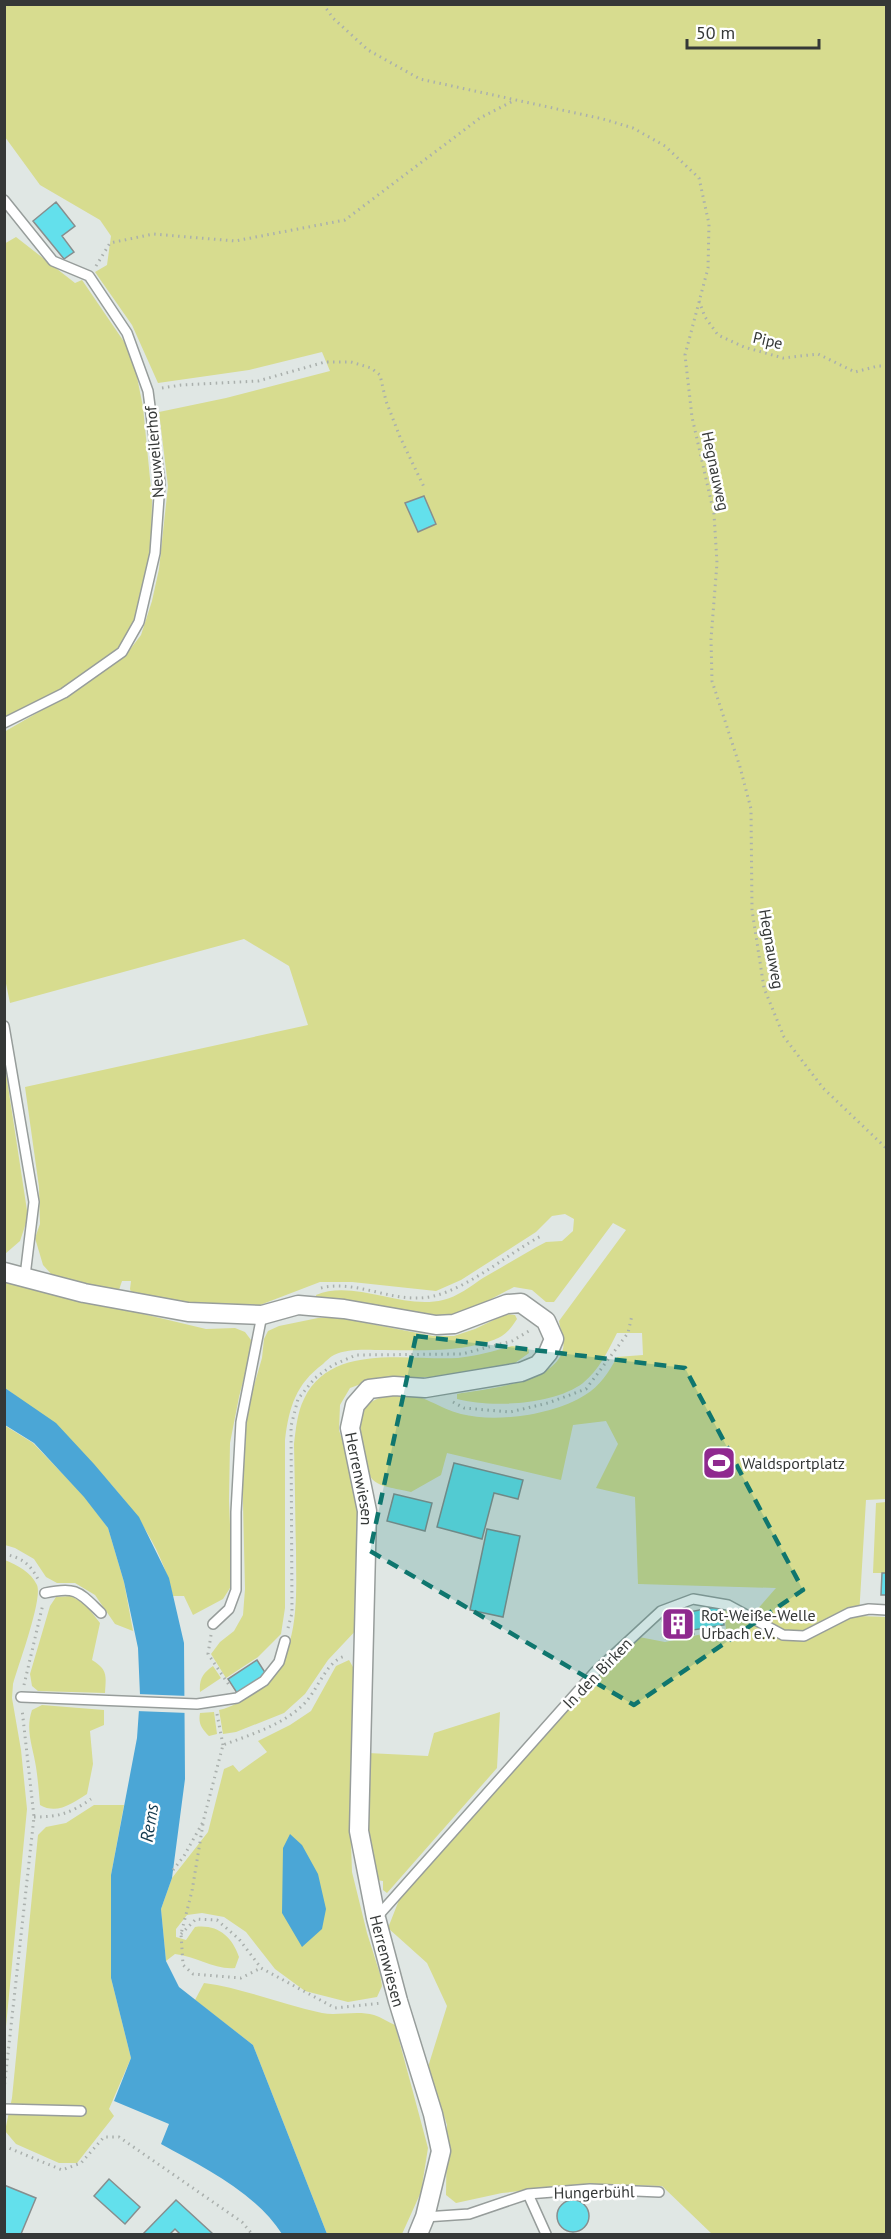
<svg xmlns="http://www.w3.org/2000/svg" width="891" height="2239" font-family="'PT Sans',sans-serif">
  <style>
    .green { fill: #d7dc8f }
    .water { fill: #4ba6d6 }
    .pier { fill: #e0e7e4 }
    .building { fill: #63e0ec; stroke: #878e8e; stroke-width: 1.5 }
    .lines { fill: none; stroke-linecap: round; stroke-linejoin: round }
    .lane-casing { stroke: #979d9b; stroke-width: 12 }
    .street-casing { stroke: #979d9b; stroke-width: 21 }
    .path { stroke: #aab0ad; stroke-width: 3; stroke-dasharray: 1.5 4.5; stroke-linecap: butt }
    .lane { stroke: #fff; stroke-width: 9 }
    .street { stroke: #fff; stroke-width: 18 }
    .marked { fill: #0f766e; fill-opacity: 0.2; stroke: #0f766e; stroke-width: 4.5; stroke-dasharray: 12 8; stroke-linejoin: round }
    .labels { text-anchor: middle; dominant-baseline: central; stroke-width: 5; stroke-linejoin: round; paint-order: stroke }
    .street-label { font-size: 16px; fill: #353837; stroke: #fff }
    .poi-label { font-size: 16px; fill: #353837; stroke: #fff; text-anchor: start }
    .water-label { font-size: 18px; font-style: italic; fill: #153c50; stroke: #fff }
  </style>
  <rect width="100%" height="100%" fill="#e0e7e4"/>
  <path class="green" d="M5,5H886V1499L866,1500L859,1616L886,1617V2234H712L662,2186L586,2184L502,2193L456,2203L446,2195L447,2125L428,2067L447,2006L427,1963L388,1928L401,1895L597,1674L639,1637L665,1642L726,1629L723,1607L748,1620L776,1588L638,1584L635,1497L596,1488L618,1444L606,1421L573,1425L561,1480L447,1453L441,1475L411,1492C401,1489 380,1488 372,1479C368,1474 367,1464 365,1457C357,1433 352,1407 382,1397C414,1385 433,1407 461,1414C496,1423 554,1415 585,1395C600,1386 609,1372 617,1357L643,1355L642,1333H617C608,1351 599,1370 583,1383C554,1405 491,1408 457,1399V1394C486,1389 556,1383 563,1349C565,1341 560,1329 559,1321L626,1230L613,1223L554,1302H546L532,1290L514,1287L476,1307L448,1316L407,1315L317,1300L316,1295C354,1279 402,1310 443,1300C457,1297 471,1286 483,1278C504,1266 525,1253 546,1242L562,1241L573,1231L574,1219L565,1214L552,1216L536,1232L461,1280L436,1291L352,1282H320L260,1305L181,1304L133,1299L130,1289L131,1281H122L119,1290L110,1295L53,1276L43,1265L35,1238L40,1224L39,1187L25,1087L308,1025L289,966L244,939L10,1003L4,974V732L82,687L125,656L141,635L152,601L159,569L168,486L159,412L226,398L330,371L322,352L249,370L158,383L132,325L95,272L107,265L111,236L100,220L40,185L5,137Z
    M16,237L75,283L82,280L131,352L136,372L143,407L152,499L151,556L135,622L118,651L76,682L5,717L4,244Z
    M4,1060L28,1217L20,1241L5,1254Z
    M5,1281L206,1329L235,1328L245,1332L251,1340L250,1354L239,1397L230,1443L229,1501L232,1572L230,1588L223,1599L193,1615L184,1596H173C156,1524 105,1473 50,1427C35,1414 21,1399 5,1388Z
    M506,1314L515,1315L517,1319C505,1338 498,1339 476,1345C447,1352 415,1350 384,1350C368,1350 348,1348 334,1355C330,1357 326,1361 323,1364C296,1384 289,1407 285,1440V1608L281,1634L258,1657L226,1678L211,1654L220,1642L234,1631L243,1615L245,1589L242,1460L246,1413L262,1358L264,1339L268,1331L279,1326L318,1318L335,1317L433,1336H454L475,1329Z
    M512,1346L528,1348L529,1353L515,1363L471,1376L393,1378L369,1381L350,1388L340,1405L339,1430L350,1465L357,1507L360,1626L328,1660L305,1694L284,1713L236,1732L223,1734L219,1710C233,1707 243,1700 255,1691C302,1659 296,1600 296,1549C295,1514 295,1479 294,1444C296,1429 297,1413 304,1399C331,1342 408,1361 458,1358C477,1356 495,1351 512,1346Z
    M4,1425L33,1443L85,1497L108,1528L124,1582L133,1631L115,1624L95,1595L75,1583H57L46,1577L34,1559L15,1548L5,1545Z
    M886,1502V1573H873L876,1503Z
    M5,1560C17,1565 31,1572 37,1585C43,1599 18,1666 13,1684L12,1698L21,1750L27,1809L5,2037Z
    M71,1596L85,1604L100,1623L92,1660C108,1670 106,1675 105,1693L38,1691L32,1686L30,1674L50,1606L56,1597Z
    M349,1660L357,1674L350,1815L352,1872L367,1933L380,1974L382,1986L377,1997L348,2002L305,1991L275,1969L246,1932L224,1917L202,1913L187,1915L176,1929V1937L186,1940L195,1927C217,1924 232,1936 239,1957L235,1968C215,1970 195,1956 175,1954L166,1961L161,1909L172,1878L208,1832L224,1769L233,1765L239,1772L267,1752L258,1741L290,1725L311,1711L336,1666Z
    M213,1666L221,1678L200,1692C199,1679 203,1673 213,1666Z
    M42,1705L104,1710V1725L90,1731L93,1764L87,1794C73,1803 57,1815 40,1805C39,1793 38,1780 36,1767C33,1747 25,1730 32,1710Z
    M214,1712L217,1734L209,1736C202,1729 198,1724 200,1713Z
    M500,1712L497,1768L387,1893L383,1890V1881L371,1879L363,1828L368,1753L428,1756L434,1733Z
    M94,1805H124L111,1875V1978L131,2058L109,2109L114,2116L77,2163H59L16,2144L5,2131L12,2098L38,1835L46,1827L66,1823Z
    M204,1983C243,1988 283,2005 322,2013C338,2016 357,2010 374,2015C381,2017 388,2022 395,2025L428,2148L421,2192L402,2234H327L253,2045L195,2000Z"/>
  <path class="water" d="M5,1388L56,1423L94,1464L139,1517L169,1578L184,1643L185,1779L172,1878L161,1909L166,1961L179,1987L253,2045L327,2234H282C256,2193 203,2167 161,2144L169,2124L114,2101L131,2058L111,1978V1875L137,1738L140,1695L138,1648L124,1582L108,1528L84,1497L34,1443L5,1425Z
    M290,1834L302,1845L318,1874L326,1909L322,1929L302,1947L282,1913L283,1848Z"/>
  <path class="pier" d="M137,1694L188,1696V1713L136,1711Z"/>
  <path class="building" d="M56,202L75,226L62,236L74,252L64,259L33,221Z
    M424,496L436,524L418,532L405,503Z
    M454,1463L523,1480L518,1499L494,1493L482,1539L437,1527Z
    M394,1494L432,1503L425,1531L387,1521Z
    M487,1529L520,1536L503,1617L470,1610Z
    M882,1573H886V1595H881Z
    M721,1606L724,1625L693,1630L689,1612Z
    M690,1613L694,1634L666,1639L662,1619Z
    M257,1660L266,1674L237,1693L228,1679Z
    M109,2179L140,2207L125,2224L94,2196Z
    M4,2185L36,2198L21,2234H4Z
    M557 2216a16 16 0 1 1 32 0a16 16 0 1 1-32 0Z
    M176,2200L213,2234H180L175,2229L170,2234H143Z"/>
  <g class="lines">
    <defs>
      <path id="lane" d="M4,200L53,261L89,276L127,333L148,391L160,483L155,553L139,622L122,652L64,693L4,723
        M4,1026L34,1202L25,1276
        M45,1593C77,1586 79,1592 101,1613
        M213,1624L229,1609L236,1590V1512L241,1422L262,1315
        M21,1697L197,1704L237,1698L264,1681L279,1662L285,1641
        M376,1918L595,1672L661,1611L693,1599L728,1605L783,1635L804,1636L849,1613L869,1609L886,1610
        M4,2109L81,2111
        M528,2194L546,2234
        M425,2217L469,2214L528,2194L590,2189L659,2192"/>
      <g id="street">
        <path id="s1" d="M4,1272L84,1293L188,1312L262,1315L298,1305L344,1309L436,1325L454,1324L507,1304L521,1303L546,1321L554,1339L548,1353L538,1365L521,1372L425,1388L394,1386L369,1389L355,1405L350,1428L367,1511L359,1831L376,1918L398,2001L433,2114L441,2151L425,2217L418,2234"/>
      </g>
    </defs>
    <use href="#lane" class="lane-casing"/>
    <use href="#street" class="street-casing"/>
    <path class="path" d="M323,4L333,18L368,50L420,79L603,119L633,128L665,146L699,178L709,224L708,268L685,355L692,417L714,514L717,563L711,639L712,681L740,767L751,809L752,910L764,988L784,1037L823,1088L886,1148
      M96,266L110,243L153,234L235,241L345,220L480,118L515,100
      M699,301L705,317L718,335L744,347L783,358L818,354L855,372L878,366H886
      M162,388L181,385L258,381L325,362H351L371,368L380,375L386,401L400,437L424,487
      M321,1288C353,1280 386,1299 418,1298C458,1298 505,1255 541,1236
      M453,1402L464,1408L510,1412L548,1403L586,1389L628,1333L632,1315
      M4,1554C23,1558 30,1564 39,1581
      M288,1628L292,1613L291,1426L298,1399L315,1378L333,1365L356,1355L462,1354L512,1341L529,1331
      M211,1635L208,1654L229,1685
      M24,1685L43,1604
      M217,1714L223,1745
      M34,1817C59,1817 71,1813 91,1799
      M203,1824L192,1891L181,1934L183,1965L193,1974L241,1978L261,1968
      M173,1870L184,1856L203,1822L223,1745C250,1735 282,1725 303,1705C317,1692 326,1661 345,1656
      M181,1934L196,1919L217,1920L239,1939L261,1968L335,2008L382,2003
      M4,2090L34,1817L22,1709
      M4,2146L62,2170L81,2163L104,2137H119L242,2222L252,2234"/>
    <use href="#lane" class="lane"/>
    <use href="#street" class="street"/>
  </g>
  <path class="marked" d="M416,1336L685,1368L803,1590L634,1705L370,1551Z"/>
  <defs>
    <symbol id="stadium-square" viewBox="-11 -11 22 22"><rect x="-9" y="-9" width="18" height="18" rx="4" fill="#8f298f" stroke="#fff"/><path d="M0-5a6.5 5 0 1 0 0 10a6.5 5 0 1 0 0-10ZM-3.5-1.8h7v3.6h-7Z" fill="#fff"/></symbol>
    <symbol id="building-square" viewBox="-11 -11 22 22"><rect x="-9" y="-9" width="18" height="18" rx="4" fill="#8f298f" stroke="#fff"/><path d="M-4-6H4V6H1V3H-1V6H-4ZM-2.5-4.3h1.7v1.8h-1.7ZM.8-4.3h1.7v1.8H.8ZM-2.5-1h1.7V.8h-1.7ZM.8-1h1.7V.8H.8Z" fill="#fff"/></symbol>
  </defs>
  <g fill-rule="evenodd">
    <use href="#stadium-square" x="700" y="1444" width="38" height="38"/>
    <use href="#building-square" x="659" y="1605" width="38" height="38"/>
  </g>
  <g class="labels">
    <g class="street-label">
      <text transform="translate(768 340) rotate(13)">Pipe</text>
      <text transform="translate(154 452) rotate(-95)">Neuweilerhof</text>
      <text transform="translate(716 471) rotate(78)">Hegnauweg</text>
      <text transform="translate(772 949) rotate(80)">Hegnauweg</text>
      <text stroke="none"><textPath href="#s1" startOffset="878">Herrenwiesen</textPath></text>
      <text transform="translate(597 1673) rotate(-46)">In den Birken</text>
      <text stroke="none"><textPath href="#s1" startOffset="1364">Herrenwiesen</textPath></text>
      <text transform="translate(594 2192) rotate(-1)">Hungerbühl</text>
    </g>
    <g class="poi-label">
      <text x="742" y="1463">Waldsportplatz</text>
      <text x="701" y="1615">Rot-Weiße-Welle<tspan x="701" dy="18">Urbach e.V.</tspan></text>
    </g>
    <g class="water-label">
      <text transform="translate(149 1823) rotate(-81)">Rems</text>
    </g>
  </g>
  <rect width="891" height="2239" fill="none" stroke="#353837" stroke-width="12"/>
  <path d="M687 39v9h132v-9" fill="none" stroke="#353837" stroke-width="3"/>
  <text x="696" y="39" font-size="18" fill="#353837" stroke="#ffffff" stroke-width="4.5" paint-order="stroke">50 m</text>
</svg>
